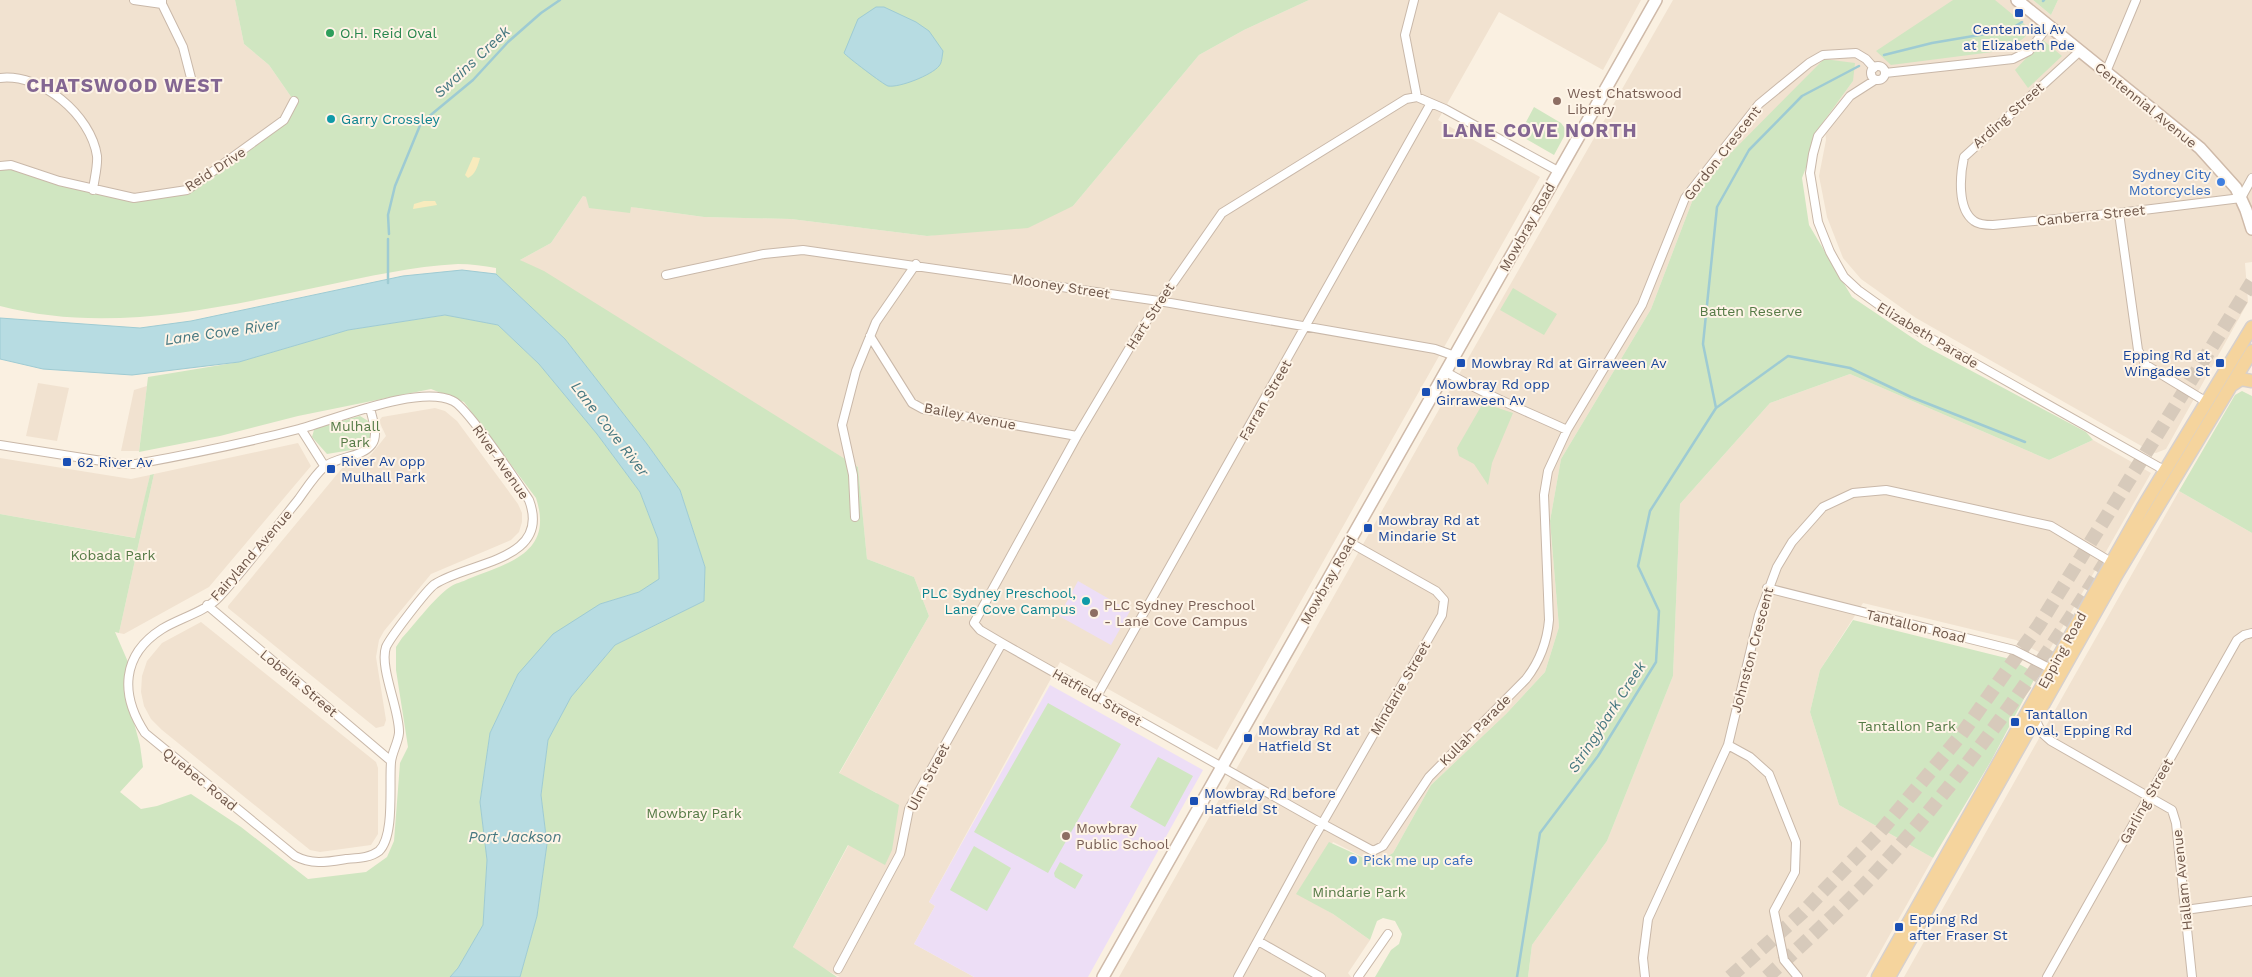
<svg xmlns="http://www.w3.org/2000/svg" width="2252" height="977" font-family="'Work Sans',sans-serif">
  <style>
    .residential { fill: #f1e2d0 }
    .education { fill: #eddef6 }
    .green { fill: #d0e6c1 }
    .sand { fill: #f8ebbd }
    .water { fill: #b7dce2; stroke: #9ecbd3 }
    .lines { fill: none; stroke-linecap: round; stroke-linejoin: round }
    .stream { stroke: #9ecbd3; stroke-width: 2.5 }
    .motorway-tunnel { stroke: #d7cabb; stroke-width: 14; stroke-dasharray: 14 7; stroke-linecap: butt }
    .minor-casing { stroke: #c9b8a9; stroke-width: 10 }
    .secondary-casing { stroke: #cfbaa9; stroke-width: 14 }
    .primary-casing { stroke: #d7d0cc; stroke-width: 15 }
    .minor { stroke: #fff; stroke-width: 8 }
    .secondary { stroke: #fff; stroke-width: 11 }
    .primary { stroke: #f5d49d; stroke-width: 12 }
    .transit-dot { fill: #1a4fb4; stroke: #fef4e7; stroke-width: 2 }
    .leisure-dot { fill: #2e9e5b; stroke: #fef4e7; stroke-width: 2 }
    .education-dot { fill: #8d6e63; stroke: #fef4e7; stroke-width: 2 }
    .culture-dot { fill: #0f9aa8; stroke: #fef4e7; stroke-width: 2 }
    .shop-dot { fill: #3f7fe0; stroke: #fef4e7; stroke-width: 2 }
    .labels { text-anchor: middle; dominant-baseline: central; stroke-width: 4; stroke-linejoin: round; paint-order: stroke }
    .transit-label { font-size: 14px; fill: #164399; stroke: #fef4e7; text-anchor: start }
    .leisure-label { font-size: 14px; fill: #27864d; stroke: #fef4e7; text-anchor: start }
    .education-label { font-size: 14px; fill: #785e54; stroke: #fef4e7; text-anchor: start }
    .street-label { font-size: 14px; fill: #6f574a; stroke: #fef4e7 }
    .culture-label { font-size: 14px; fill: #0d838f; stroke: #fef4e7; text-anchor: start }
    .shop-label { font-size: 14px; fill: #366cbe; stroke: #fef4e7; text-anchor: end }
    .park-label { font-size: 14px; fill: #557a46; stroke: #fef4e7 }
    .water-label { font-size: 15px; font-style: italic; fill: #467881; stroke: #fef4e7 }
    .district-label { font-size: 19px; font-weight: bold; letter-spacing: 1px; fill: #836692; stroke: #fef4e7 }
  </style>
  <rect width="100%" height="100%" fill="#faf0e1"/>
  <path class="residential" d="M0,0H235L244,44L269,65L294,101L284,120L187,190L134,198L0,166Z
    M1309,0H1641L1603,70L1499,12L1438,120L1540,177L1217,750L1060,662L929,902L935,906L914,944L974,977H840L822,968L793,947L877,793L839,774L929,616L914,577L867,559L858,467L520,260L551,243L583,196L638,208L704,217L791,219L927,236L959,232L1073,206L1199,55L1244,30Z
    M1673,0H2033L2051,15L2058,0H2252V262L2245,263L2248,302L2166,449L2156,453L2152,452L1916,318L1861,279L1843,258L1827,217L1819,176L1826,140L1824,121L1853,81L1698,186L1651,309L1561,459L1550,521L1559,627L1545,672L1506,714L1431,785L1393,853L1375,863L1333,842L1297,893L1333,914L1370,940L1348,973L1351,977H1119L1450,390Z
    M1850,374L2049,460L2093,440L2151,473L2046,656L2016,640L1863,603L1820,670L1810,712L1839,805L1933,858L1866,977H1528L1532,945L1607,841L1673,676L1680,504L1770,403Z
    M38,383L69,388L57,441L26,436Z
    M147,386L139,451H121L134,390Z
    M435,408L445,411L457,421L518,504L522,513V522L519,532L511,540L431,574L384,631L379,640L376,657L386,720L384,726L376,728L228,608V606L348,461L369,457L386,436L379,421L382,417Z
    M298,443L311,466L209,587L124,634L119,633L154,474Z
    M0,458L131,479L150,475L136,538L0,514Z
    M2179,491L2252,533V977H1904Z
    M201,622L376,762L378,768V834L371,845L320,852L310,850L162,730L151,719L144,706L141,692L142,676L147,661L162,643Z"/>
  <path class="education" d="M1078,581L1130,611L1111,645L1059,616Z
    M1050,685L1203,770L1088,977H974L914,944L935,906L929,902Z"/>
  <path class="green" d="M235,0H1309L1244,30L1199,55L1073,206L1028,228L927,236L791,219L704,217L631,207L630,213L589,208L586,197L583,196L551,243L520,260L544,271L858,467L867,559L914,577L929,616L839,773L899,805L892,850L885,865L848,845L793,947L837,977H520L537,916L547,844L541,795L548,740L571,697L615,645L704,601L705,567L680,490L647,444L565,339L496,274V268C484,266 471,264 458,264C413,266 367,277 323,286C218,308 107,334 0,306V166L134,198L187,190L284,120L294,101L269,65L244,44Z
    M1953,0H1995L2029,28L2025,37L2008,50L1891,65L1876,51Z
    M2033,0H2058L2051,15Z
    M2043,40L2062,56L2028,88L2015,70Z
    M1824,59L1855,63L1853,81L1824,121L1802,178L1809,225L1852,297L1923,345L2086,432L2093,440L2049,460L1850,374L1770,403L1680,504L1673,676L1607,841L1532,945L1528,977H1375L1391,950L1399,944L1402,934L1395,921L1383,918L1377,921L1370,940L1333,914L1296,894L1329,842L1375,863L1393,853L1431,785L1506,714L1545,672L1559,627L1550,521L1561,459L1651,309L1698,186Z
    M1534,107L1561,123L1567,131L1554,155L1519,135Z
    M1513,288L1557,314L1544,335L1500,310Z
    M446,315L498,325L539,364L597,434L640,492L658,539L659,580L639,592L600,604L518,674L490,733L480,802L487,860L483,925L458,968L450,977H0V514L135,538L150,475L154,474L119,633L115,632L128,662L124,686L140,745L143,767L120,792L141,809L157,806L191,794L241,827L308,879L366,872L387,857L394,841L400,763L408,747L396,670V647L402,638C415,624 435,597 450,587C455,583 463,582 468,579C509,563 554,553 536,498L464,402L431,389L298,416L220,436L139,452L148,377L239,362L348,330Z
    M2242,391L2252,396V533L2179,491L2235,395Z
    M1483,403L1513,413L1492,463L1488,485L1474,464L1459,456L1457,448Z
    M360,416L370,422C371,433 372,441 363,448L327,454L312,437L314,430L317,428Z
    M1853,620L2010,659L2037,674L1991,761L1933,858L1839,805L1810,712L1820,670Z
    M1048,703L1121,744L1048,873L974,832Z
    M1158,757L1193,776L1165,827L1130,807Z
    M974,846L1011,868L987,911L950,890Z
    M1060,862L1083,875L1075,889L1055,877L1054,873Z"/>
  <path class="sand" d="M473,157L480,158C478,166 475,175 468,178L465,175Z
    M424,201H435L437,205L413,209L414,204Z"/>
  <path class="water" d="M876,7H884L916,22L929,31L943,51C942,56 942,63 939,66C932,75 899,88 888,86C884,85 846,56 844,53L858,19Z
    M462,270L496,274L565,339L647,444L680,490L705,567L704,601L615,645L571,697L548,740L541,795L547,844L537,916L520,977H450L458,968L483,925L487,860L480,802L490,733L518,674L553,634L600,604L639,592L659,579L658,539L640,492L597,434L539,364L498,325L445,315L348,330L239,362L132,375L43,369L0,359V318L140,328L191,321L403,276Z"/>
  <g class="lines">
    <path class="stream" d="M2043,1L2044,0
      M1884,55L1932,43L2009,30L2022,22
      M389,234L388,215L395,186L421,123L473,80L508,42L541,13L560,0
      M388,239V283
      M1716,408L1788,356L1850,368L1911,397L2025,442
      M1517,977L1540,833L1598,756L1656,662L1659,611L1638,566L1650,511L1716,408L1703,344L1717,207L1749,150L1802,96L1859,66"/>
    <path class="motorway-tunnel" d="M1730,977L1803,912L1880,832L1961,735L2039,625L2252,282
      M1767,977C1808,939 1850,902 1887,860C1969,768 2040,668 2105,563"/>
    <defs>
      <path id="minor" d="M134,0L162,4
        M162,0V4L183,47L191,78
        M1414,0L1405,35L1417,97
        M2080,51L1964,157C1960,175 1957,209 1974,221C1979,225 1987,225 1993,225L2119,213L2241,198L2252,178
        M1871 73a7 7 0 1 1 14 0a7 7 0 1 1-14 0Z
        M2106,72L2136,0
        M1885,73L2013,59L2029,51L2048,26
        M0,78C41,73 91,115 97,156C98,166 94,180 93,190
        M1875,80L1850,96L1818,136L1813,154L1810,173L1818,222L1830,252L1844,277L1858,290L1907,325L2164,470
        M0,166L11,165L59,181L134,198L187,190L284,120L294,101
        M1558,171L1445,109L1417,97L1406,99L1222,213L1139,332L1077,436L974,623L980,630L1002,643L1323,824L1373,851L1383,846L1429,777L1526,679C1540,661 1547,643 1549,620L1544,495L1548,471L1567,430L1642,305L1685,198L1759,104L1809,63L1823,55L1856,53L1866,59L1874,68
        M2119,213L2138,350L2146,365L2205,401
        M666,275L764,254L803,250L1159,301L1435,349L1455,356
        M870,336L912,403L923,409L1077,436
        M1446,372C1485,395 1526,411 1567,430
        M301,429L325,467
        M0,445L121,464H136C191,454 245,443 299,429C335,420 419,384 453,401C468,408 516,481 529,500C552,561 468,562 435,584C427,589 390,638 386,647C379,668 400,710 399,733C398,743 392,752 391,762C389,784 395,836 379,851C370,858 357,858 346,859C327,862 312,865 295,856L145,733C120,695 121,655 162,629C180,618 205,612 219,597C247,567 272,532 298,500C306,489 314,476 324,467C337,456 362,458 372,444C379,435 372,418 370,408
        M855,517L853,475L842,425L856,371L876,322L916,264
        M1767,588L2014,650L2051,669
        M207,605L391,761
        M1097,696L1431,103
        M2035,719L2042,733L2051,741L2172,810L2176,823L2192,977
        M1728,745L1750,757L1769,774L1796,842L1795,872L1774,911L1784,960L1798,977
        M2185,910L2252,901
        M1258,941L1321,977
        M838,969L900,854L909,809L1002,643
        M1238,977L1311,843L1442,615L1444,600L1436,591L1349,542
        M1358,977L1388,934
        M1645,977L1643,958L1648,919L1728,745L1759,615L1777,567L1792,542L1823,507L1853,493L1886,490L1900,493L2051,526L2111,562
        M2047,977L2237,640L2244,635L2252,633"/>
      <path id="secondary" d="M2017,0L2200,148L2236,188L2246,210L2252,229
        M1103,977L1656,0"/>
      <path id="primary" d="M2232,385L2241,379L2252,381
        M1878,977L2143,507L2252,327
        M1889,977L2117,574L2252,351"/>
    </defs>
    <use href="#minor" class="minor-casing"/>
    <use href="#secondary" class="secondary-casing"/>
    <use href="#primary" class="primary-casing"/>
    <use href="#minor" class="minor"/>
    <use href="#secondary" class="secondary"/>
    <use href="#primary" class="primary"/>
  </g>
  <g class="transit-dot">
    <rect x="2014" y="8" width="10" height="10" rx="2.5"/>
    <rect x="1456" y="358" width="10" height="10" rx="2.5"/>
    <rect x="2215" y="358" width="10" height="10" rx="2.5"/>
    <rect x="1421" y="387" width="10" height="10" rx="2.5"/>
    <rect x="62" y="457" width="10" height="10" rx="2.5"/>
    <rect x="326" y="464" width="10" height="10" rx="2.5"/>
    <rect x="1363" y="523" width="10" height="10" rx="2.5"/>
    <rect x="2010" y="717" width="10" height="10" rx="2.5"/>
    <rect x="1243" y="733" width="10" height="10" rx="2.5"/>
    <rect x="1189" y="796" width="10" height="10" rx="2.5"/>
    <rect x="1894" y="922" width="10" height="10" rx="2.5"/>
  </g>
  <circle class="leisure-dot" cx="330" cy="33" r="5"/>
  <g class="education-dot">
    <circle cx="1557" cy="101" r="5"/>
    <circle cx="1094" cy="613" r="5"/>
    <circle cx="1066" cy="836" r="5"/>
  </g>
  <g class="culture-dot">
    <circle cx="331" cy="119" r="5"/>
    <circle cx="1086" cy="601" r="5"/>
  </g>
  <g class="shop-dot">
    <circle cx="2221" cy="182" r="5"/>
    <circle cx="1353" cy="860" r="5"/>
  </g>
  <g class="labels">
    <g class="transit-label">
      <text x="2019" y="29" text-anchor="middle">Centennial Av<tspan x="2019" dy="16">at Elizabeth Pde</tspan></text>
      <text x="2210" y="355" text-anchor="end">Epping Rd at<tspan x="2210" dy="16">Wingadee St</tspan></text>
      <text x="1471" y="363">Mowbray Rd at Girraween Av</text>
      <text x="1436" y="384">Mowbray Rd opp<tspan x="1436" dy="16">Girraween Av</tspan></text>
      <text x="341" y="461">River Av opp<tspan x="341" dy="16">Mulhall Park</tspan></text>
      <text x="77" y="462">62 River Av</text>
      <text x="1378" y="520">Mowbray Rd at<tspan x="1378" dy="16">Mindarie St</tspan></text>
      <text x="2025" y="714">Tantallon<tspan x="2025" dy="16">Oval, Epping Rd</tspan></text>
      <text x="1258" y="730">Mowbray Rd at<tspan x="1258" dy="16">Hatfield St</tspan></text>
      <text x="1204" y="793">Mowbray Rd before<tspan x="1204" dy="16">Hatfield St</tspan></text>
      <text x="1909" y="919">Epping Rd<tspan x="1909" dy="16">after Fraser St</tspan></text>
    </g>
    <g class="leisure-label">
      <text x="340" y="33">O.H. Reid Oval</text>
    </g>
    <g class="education-label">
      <text x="1567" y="93">West Chatswood<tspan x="1567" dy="16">Library</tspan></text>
      <text x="1104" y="605">PLC Sydney Preschool<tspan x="1104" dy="16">- Lane Cove Campus</tspan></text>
      <text x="1076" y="828">Mowbray<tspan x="1076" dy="16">Public School</tspan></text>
    </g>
    <g class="street-label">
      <text transform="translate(2146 105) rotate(39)">Centennial Avenue</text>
      <text transform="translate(2008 115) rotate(-42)">Arding Street</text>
      <text transform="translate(1722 153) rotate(-52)">Gordon Crescent</text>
      <text transform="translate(215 169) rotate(-33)">Reid Drive</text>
      <text transform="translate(2091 215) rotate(-6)">Canberra Street</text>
      <text transform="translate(1527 227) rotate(-61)">Mowbray Road</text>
      <text transform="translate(1061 286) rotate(9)">Mooney Street</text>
      <text transform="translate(1150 316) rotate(-57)">Hart Street</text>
      <text transform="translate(1928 335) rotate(31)">Elizabeth Parade</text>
      <text transform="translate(1265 400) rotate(-60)">Farran Street</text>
      <text transform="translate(970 416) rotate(11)">Bailey Avenue</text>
      <text transform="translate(501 462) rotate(55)">River Avenue</text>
      <text transform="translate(251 555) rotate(-49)">Fairyland Avenue</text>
      <text transform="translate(1328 580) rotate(-61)">Mowbray Road</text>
      <text transform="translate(1916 626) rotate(14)">Tantallon Road</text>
      <text transform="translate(1752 650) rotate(-75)">Johnston Crescent</text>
      <text transform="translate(2062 650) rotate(-61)">Epping Road</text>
      <text transform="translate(299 683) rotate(40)">Lobelia Street</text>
      <text transform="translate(1400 688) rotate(-60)">Mindarie Street</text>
      <text transform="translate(1097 697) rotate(30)">Hatfield Street</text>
      <text transform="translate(1475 730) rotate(-45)">Kullah Parade</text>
      <text transform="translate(928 777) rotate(-62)">Ulm Street</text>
      <text transform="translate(200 779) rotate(39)">Quebec Road</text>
      <text transform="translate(2146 801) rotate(-61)">Garling Street</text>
      <text transform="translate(2182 880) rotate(-96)">Hallam Avenue</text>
    </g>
    <g class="culture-label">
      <text x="341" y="119">Garry Crossley</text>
      <text x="1076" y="593" text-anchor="end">PLC Sydney Preschool,<tspan x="1076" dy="16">Lane Cove Campus</tspan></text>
    </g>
    <g class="shop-label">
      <text x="2211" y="174">Sydney City<tspan x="2211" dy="16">Motorcycles</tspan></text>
      <text x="1363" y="860" text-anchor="start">Pick me up cafe</text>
    </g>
    <g class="park-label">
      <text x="1751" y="311">Batten Reserve</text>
      <text x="355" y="426">Mulhall<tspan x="355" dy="16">Park</tspan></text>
      <text x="113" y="555">Kobada Park</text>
      <text x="1907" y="726">Tantallon Park</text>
      <text x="694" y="813">Mowbray Park</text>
      <text x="1359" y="892">Mindarie Park</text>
    </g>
    <g class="water-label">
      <text transform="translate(472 62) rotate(-43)">Swains Creek</text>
      <text transform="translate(222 332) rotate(-8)">Lane Cove River</text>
      <text transform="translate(610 429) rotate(52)">Lane Cove River</text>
      <text transform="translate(1607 717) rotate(-57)">Stringybark Creek</text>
      <text x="515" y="837">Port Jackson</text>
    </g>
    <g class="district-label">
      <text x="125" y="85">CHATSWOOD WEST</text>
      <text x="1540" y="130">LANE COVE NORTH</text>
    </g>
  </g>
</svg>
